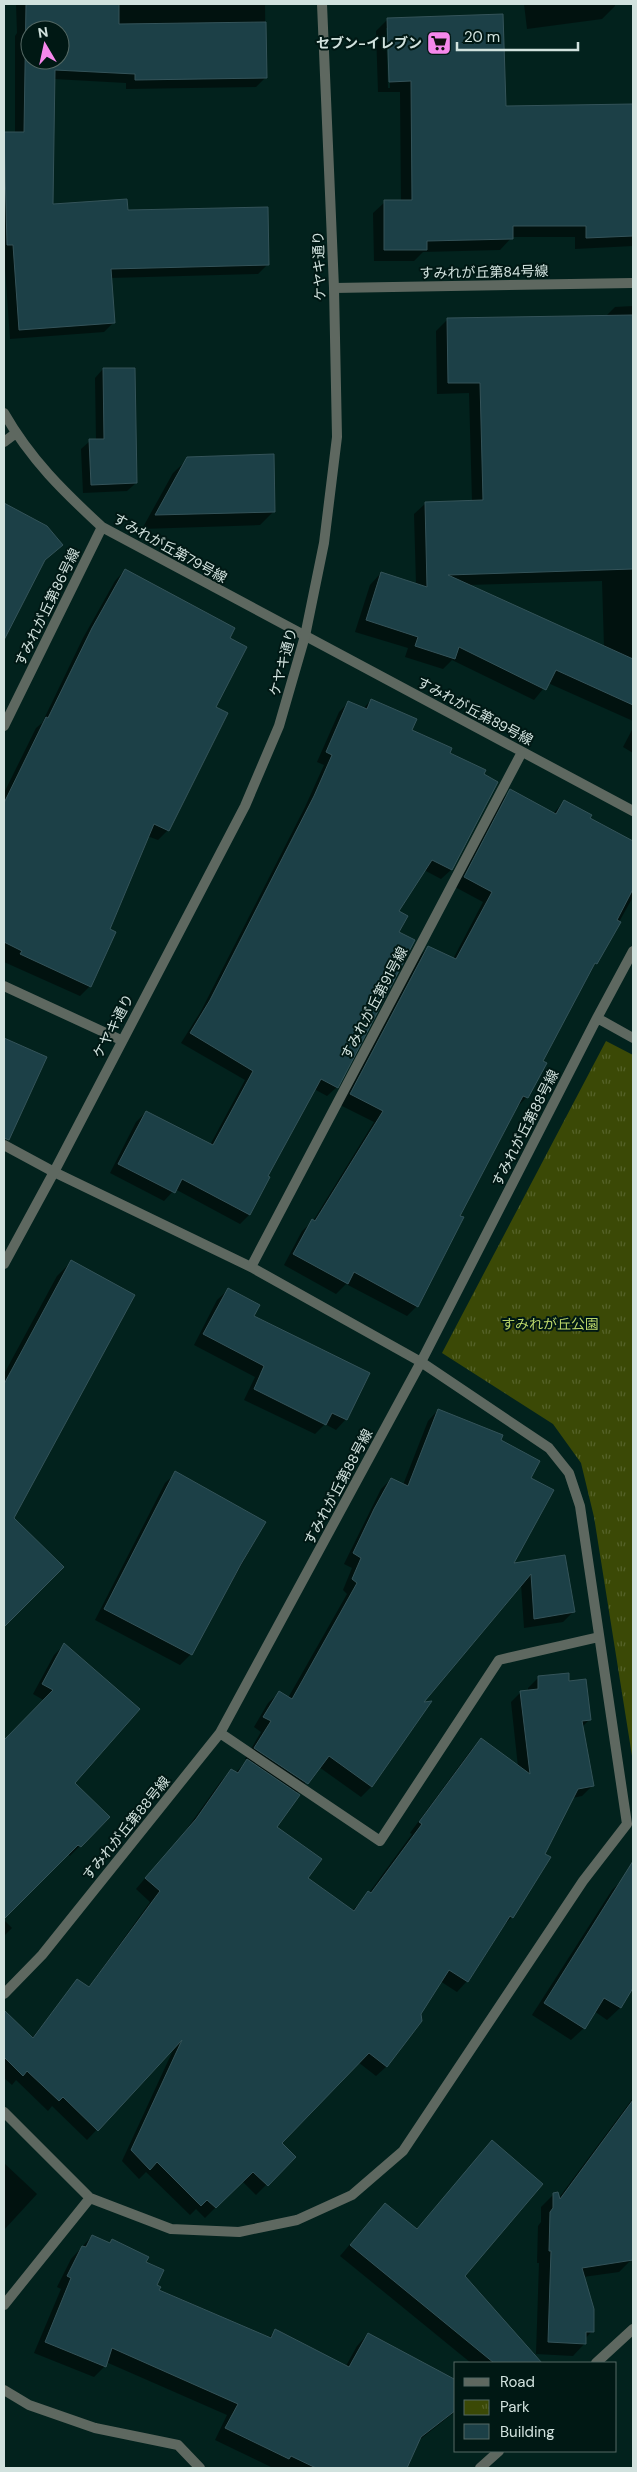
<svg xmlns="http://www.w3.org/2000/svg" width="637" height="2472" font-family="'DM Sans','Noto Sans JP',sans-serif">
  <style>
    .park { fill: url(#park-tufts) }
    .shadow { fill: #0007; fill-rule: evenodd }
    .building { fill: #1c4047; stroke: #345359; fill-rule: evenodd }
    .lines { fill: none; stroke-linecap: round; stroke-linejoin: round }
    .minor { stroke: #5e6860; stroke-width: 10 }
    .tertiary { stroke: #5e6860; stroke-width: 10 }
    .labels { text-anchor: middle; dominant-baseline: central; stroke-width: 4; stroke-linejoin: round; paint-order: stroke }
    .poi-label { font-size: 14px; font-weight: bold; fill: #d1e2de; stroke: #001814; text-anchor: end }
    .street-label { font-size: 14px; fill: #d1e2de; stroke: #001814 }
    .park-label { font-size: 14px; fill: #b9d569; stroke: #001814 }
  </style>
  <defs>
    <pattern id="park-tufts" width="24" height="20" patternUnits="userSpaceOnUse" patternTransform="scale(1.25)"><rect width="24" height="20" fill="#3b4906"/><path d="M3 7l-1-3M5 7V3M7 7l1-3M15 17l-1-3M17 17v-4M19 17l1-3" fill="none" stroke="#56632a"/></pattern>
  </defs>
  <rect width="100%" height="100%" fill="#02221d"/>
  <path class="park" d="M606,1041L633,1055V1762L594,1517L581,1463L553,1424L442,1353Z"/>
  <path class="shadow" d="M16,4H265L266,77L256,87L126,89V83L54,79L52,205L127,211L268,264L258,274L110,278L114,322L104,332L10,339L4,254V133H15V36L17,33ZM30,30H60V60H30Z
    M524,4H615V6L602,19L527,29Z
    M388,19L505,107L633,105V246L575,249V237H512L500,250L423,252L414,261H374L373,213L385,202H401L400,92H378L376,31ZM386,28H389L390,88H388Z
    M633,306V721L548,683L534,700L452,660L443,669L405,657L408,648L355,632L370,585L381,573L416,584L414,514L426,503L472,501L469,393L437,394L436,331L448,319L606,316L615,307ZM602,581L604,647L467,585Z
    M103,369L136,483L127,491L83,493L81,449L90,441L96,440L95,378Z
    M188,459L274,511L260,525L142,529L173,473Z
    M4,504L46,527L61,545L42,562L11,623L4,630Z
    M125,570L228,638L214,707L168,830L158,840L147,836L108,929L90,986L80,996L4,962V793L36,728L42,723L83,638L115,581Z
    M371,700L410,731L497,783L451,870L441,879L424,870L397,911V932L337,1087L327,1096L314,1089L266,1177L249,1215L240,1224L175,1189L164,1201L110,1173L136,1122L146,1112L210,1145L245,1080L181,1043L201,1011L305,807L324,765L317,762L339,712L348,703L363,709Z
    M633,728V753L623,747Z
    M511,790L553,814L564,801L589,819L633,843V897L596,963L590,969L541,1061L527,1097L516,1108L459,1216L417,1306L407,1316L346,1284L336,1294L284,1265L302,1231L313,1221L374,1122L340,1105L418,958L428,947L453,959L483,902L455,887L500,801Z
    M4,1039L45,1057L14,1113L4,1108Z
    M71,1262L16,1500L4,1494V1374L57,1276Z
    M228,1290L346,1419L336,1430L325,1424L315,1434L244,1400L255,1377L194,1345L217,1300Z
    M438,1410L500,1441L529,1478L512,1564L564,1556L573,1612L563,1622L524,1628L521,1584L421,1704L430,1703L371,1787L361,1797L319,1767L296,1794L276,1828L306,1879L352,1911L369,1893L412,1834L410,1833L471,1750L481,1739L518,1767L511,1702L521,1692L528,1691V1688L538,1678L568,1682L589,1720L582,1727L592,1786L582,1796L572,1798L543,1854L549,1857L512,1917L501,1928L467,1981L457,1992L440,1981L387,2066L376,2076L358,2062L280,2143L294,2157L256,2195L242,2181L205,2218L196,2209L190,2215L146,2172L139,2179L122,2161L174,2048L87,2140L52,2106L48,2111L16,2080L12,2085L4,2078V2040L18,2025L32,2038L77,1981L88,1988L150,1902L136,1889L186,1830L221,1781L231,1771L235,1773L248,1760L245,1759L261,1732L254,1727L268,1703L279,1693L288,1698L347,1594L343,1590L352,1568L344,1564L381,1489L391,1479L403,1485L428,1421Z
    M176,1473L265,1523L191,1654L180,1665L95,1620L165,1483Z
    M4,1509L62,1567L4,1625Z
    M64,1645L73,1783L108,1817L70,1856L67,1853L4,1917V1741L45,1701L33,1694L54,1655Z
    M624,1878L633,1884V1986L620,2008L607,2020L594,2011L584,2028L571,2040L532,2015L612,1890Z
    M4,1920L12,1928L4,1936Z
    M633,2098V2258L619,2272L583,2277L592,2331L585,2339V2343L573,2356L536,2354L539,2263H537L538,2226L541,2222V2207L554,2194L558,2199Z
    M492,2142L463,2276L528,2350L515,2363H471L340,2256L375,2215L416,2230Z
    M4,2163L37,2194L4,2230Z
    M92,2236L109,2244L112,2241L145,2263L158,2291L268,2338L276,2331L346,2366L357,2346L368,2334L456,2381V2411L418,2441L405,2468H273L215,2440L227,2415L106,2362L105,2366L94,2377L34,2353L61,2289L57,2287L71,2259Z"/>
  <path class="building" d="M26,4H119V24L266,22L267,78L135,80V74L55,70L53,204L127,199L128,210L268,207L269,265L111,269L115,323L19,330L13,245H7L4,132H24ZM30,30H60V60H30Z
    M503,14L506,106L633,104V236L586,238V226H513V239L427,241V250H384V200H412L411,81L389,82L387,18Z
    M633,315V569L448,575L633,659V705L556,670L546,690L459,647L455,659L415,646L418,637L366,620L381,572L427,587L425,502L483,500L480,383H448L447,318Z
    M103,368H135L137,483L91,485L89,439H104Z
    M274,454L275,512L155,515L187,457Z
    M4,503L47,526L63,545L45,560L4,640Z
    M125,569L235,628L230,638L247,647L216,707L228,713L169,831L154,824L110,929L116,932L91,987L20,954L22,951L4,942V803L46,717L48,718L92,628Z
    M371,699L417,719L412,730L452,748L450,753L486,770L484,774L498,782L452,870L432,860L399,911L408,916L399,932L415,940L338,1088L321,1079L268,1176L270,1177L250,1215L182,1179L175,1193L118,1164L146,1111L213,1145L253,1071L190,1033L210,1000L314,796L332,755L326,752L348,701L367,709Z
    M510,789L556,814L564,800L592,815L590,818L633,841V889L617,920L621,922L597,964L595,963L543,1061L547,1063L528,1098L523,1096L460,1216L464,1217L418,1307L354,1272L348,1284L293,1254L312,1219L315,1221L383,1111L350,1094L428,946L456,959L492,892L464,877Z
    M4,1038L47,1057L9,1140L4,1138Z
    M71,1260L135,1295L14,1518L64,1567L4,1627V1384Z
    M228,1288L260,1305L254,1316L370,1373L347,1420L332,1413L326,1425L254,1389L264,1366L203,1334Z
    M438,1409L503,1435L501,1440L540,1461L531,1478L554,1490L514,1563L565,1555L575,1612L534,1619L531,1574L424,1702L432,1701L372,1787L329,1756L308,1784L254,1748L271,1721L263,1717L279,1691L292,1699L357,1583L352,1579L361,1558L353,1553L374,1509L391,1478L408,1486Z
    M175,1471L266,1522L241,1564L192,1655L104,1609Z
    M64,1643L140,1709L75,1783L110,1817L81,1847L78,1845L4,1919V1740L53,1690L42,1684Z
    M569,1673V1681L586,1679L591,1720L582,1721L594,1786L578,1789L545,1854L551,1857L513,1918L510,1916L468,1982L449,1970L421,2014L422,2021L387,2067L369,2053L282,2143L296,2157L268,2186L253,2172L216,2208L207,2200L201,2206L157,2162L150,2170L131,2150L182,2040L98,2131L63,2097L59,2101L27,2071L23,2076L4,2057V2010L33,2038L77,1979L89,1987L160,1891L145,1878L196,1819L231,1769L238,1773L247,1759L300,1795L277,1827L322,1859L308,1878L354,1911L368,1891L371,1893L422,1824L419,1822L481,1738L530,1774L520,1691L538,1689V1676Z
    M633,1861V1988L621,2008L604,1998L585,2029L544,2003Z
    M633,2100V2260L582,2268L594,2309V2332H586V2344L548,2342L551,2251H549L550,2212L553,2208V2193L558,2192L560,2199Z
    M492,2140L543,2184L465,2276L542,2363H494L350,2245L385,2203L417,2229Z
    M92,2235L110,2243L112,2239L149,2257L146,2262L164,2270L157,2285L161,2287L159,2290L271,2338L275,2329L349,2367L368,2333L456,2380V2410L421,2437L407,2468H316L291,2456L289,2459L225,2428L238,2404L112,2348L106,2367L45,2342L71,2278L67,2276L82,2246L86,2247Z"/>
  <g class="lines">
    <path class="minor" d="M334,288L633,283
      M4,413C31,460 63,491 102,527L633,811
      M4,442L16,433
      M4,726L102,527
      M4,986L121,1040
      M597,1018L633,1038
      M4,1145L54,1172L251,1267L421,1362L549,1448L569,1473L580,1506L627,1824L583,1881L403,2151L352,2195L297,2220L239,2232L171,2229L90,2198L4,2112
      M251,1267L522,752
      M220,1733L380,1841L499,1660L599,1637
      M4,1994L42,1955L220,1733L421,1362L597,1018L633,951
      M4,2305L90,2198
      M596,2363L633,2329
      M4,2390L29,2405L95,2428L178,2445L200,2468
      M480,2468L499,2451"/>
    <path class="tertiary" d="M4,1264L54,1172L245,806L279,726L305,636L324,543L337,437L334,288L322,4"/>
  </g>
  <defs>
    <symbol id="supermarket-square" viewBox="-11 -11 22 22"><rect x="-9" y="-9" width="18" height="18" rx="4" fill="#f688ec" stroke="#001814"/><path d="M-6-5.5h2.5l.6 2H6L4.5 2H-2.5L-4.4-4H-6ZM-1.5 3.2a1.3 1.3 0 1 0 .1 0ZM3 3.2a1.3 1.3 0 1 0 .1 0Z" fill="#111"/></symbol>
  </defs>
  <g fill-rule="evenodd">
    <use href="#supermarket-square" x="425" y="29" width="28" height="28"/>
  </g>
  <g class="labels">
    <g class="poi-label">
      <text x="422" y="43">セブン-イレブン</text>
    </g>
    <g class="street-label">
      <text transform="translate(319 266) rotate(-92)">ケヤキ通り</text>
      <text transform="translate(484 272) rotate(-1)">すみれが丘第84号線</text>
      <text transform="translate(170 548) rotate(29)">すみれが丘第79号線</text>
      <text transform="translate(47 607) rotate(-64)">すみれが丘第86号線</text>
      <text transform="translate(283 662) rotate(-75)">ケヤキ通り</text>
      <text transform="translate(475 711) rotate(28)">すみれが丘第89号線</text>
      <text transform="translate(374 1003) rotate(-62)">すみれが丘第91号線</text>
      <text transform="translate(113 1026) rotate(-62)">ケヤキ通り</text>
      <text transform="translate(525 1128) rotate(-63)">すみれが丘第88号線</text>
      <text transform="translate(338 1487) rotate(-62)">すみれが丘第88号線</text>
      <text transform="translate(126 1828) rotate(-51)">すみれが丘第88号線</text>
    </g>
    <g class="park-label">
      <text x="550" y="1324">すみれが丘公園</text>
    </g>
  </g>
  <rect width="637" height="2472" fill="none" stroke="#d1e2de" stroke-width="10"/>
  <rect x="454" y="2362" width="162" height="90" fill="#001814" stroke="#546965"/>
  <rect x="464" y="2378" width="25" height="8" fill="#5e6860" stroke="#546965"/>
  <text x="500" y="2387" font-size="15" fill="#d1e2de">Road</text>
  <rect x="464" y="2400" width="25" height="15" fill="url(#park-tufts)" stroke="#546965"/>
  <text x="500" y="2412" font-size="15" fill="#d1e2de">Park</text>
  <rect x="464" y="2424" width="25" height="15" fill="#1c4047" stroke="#546965"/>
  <text x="500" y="2437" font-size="15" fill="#d1e2de">Building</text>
  <g transform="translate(45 45) rotate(351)"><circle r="24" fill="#001814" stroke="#546965"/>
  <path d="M0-4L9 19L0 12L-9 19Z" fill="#f688ec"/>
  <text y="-8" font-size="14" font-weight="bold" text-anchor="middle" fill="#d1e2de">N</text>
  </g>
  <path d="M457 42v8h121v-8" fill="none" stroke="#d1e2de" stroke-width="2.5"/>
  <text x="464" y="42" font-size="15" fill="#d1e2de" stroke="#001814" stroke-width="4" paint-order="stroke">20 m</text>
</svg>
